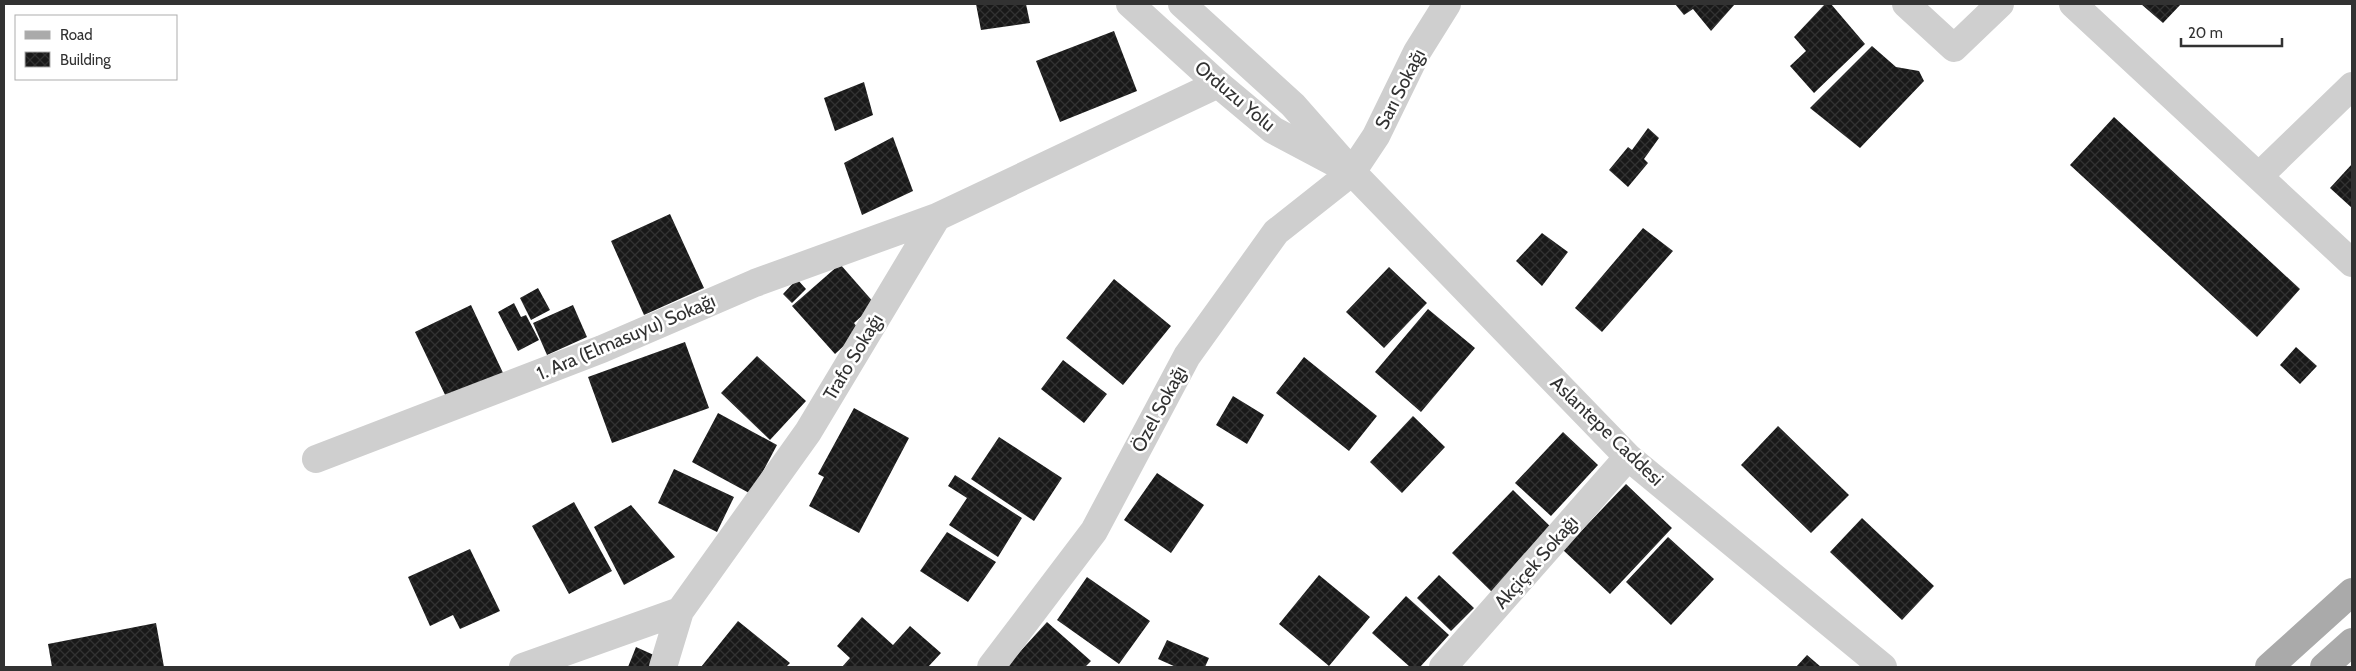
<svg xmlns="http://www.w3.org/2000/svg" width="2356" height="671" font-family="Cabin,sans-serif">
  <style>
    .building { fill: url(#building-cross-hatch) }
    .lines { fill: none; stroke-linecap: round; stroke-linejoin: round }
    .minor { stroke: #cfcfcf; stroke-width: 28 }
    .major { stroke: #aaa; stroke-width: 28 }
    .labels { text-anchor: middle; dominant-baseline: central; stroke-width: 5; stroke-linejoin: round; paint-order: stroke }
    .street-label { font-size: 19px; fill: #323232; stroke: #fff }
  </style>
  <defs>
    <pattern id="building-cross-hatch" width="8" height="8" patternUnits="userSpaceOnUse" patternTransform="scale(1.25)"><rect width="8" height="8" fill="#191919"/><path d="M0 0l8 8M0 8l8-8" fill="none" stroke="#323232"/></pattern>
  </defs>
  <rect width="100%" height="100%" fill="#fff"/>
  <path class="building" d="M976,4H1026L1030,23L981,30Z
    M1675,4H1735L1711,31L1693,9L1684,15Z
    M1825,4H1831L1865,44L1814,93L1790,66L1806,51L1794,37Z
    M2141,4H2181L2163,23Z
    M1114,31L1137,91L1060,122L1036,61Z
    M1872,46L1896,67L1919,71L1924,81L1860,148L1810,108Z
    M864,82L873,115L835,131L824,98Z
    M2114,117L2300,289L2257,337L2070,165Z
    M1648,128L1659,138L1644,159L1648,163L1628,187L1609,170L1628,147L1632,150Z
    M893,137L913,191L862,215L844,163Z
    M2352,164V208L2330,188Z
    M670,214L704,288L644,315L611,241Z
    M1643,228L1673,251L1602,332L1575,308Z
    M1542,233L1568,252L1542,286L1516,261Z
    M840,264L875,304L854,323L860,331L835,354L792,306Z
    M1389,267L1427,303L1384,348L1346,312Z
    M797,279L806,289L792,303L783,294Z
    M1114,279L1171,326L1123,385L1066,338Z
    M538,288L550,310L531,320L520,298Z
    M514,303L521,317L526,315L539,340L518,351L498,312Z
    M471,305L504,375L448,401L415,332Z
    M573,305L587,337L547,355L533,323Z
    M1428,309L1475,348L1421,412L1375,372Z
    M685,342L709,408L612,443L588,377Z
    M2296,347L2317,366L2300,384L2280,365Z
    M757,356L806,401L770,440L721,393Z
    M1304,357L1377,416L1349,451L1276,393Z
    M1063,360L1107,394L1084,423L1041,389Z
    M1233,396L1264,415L1247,444L1216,425Z
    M854,408L909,438L859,533L809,506L824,477L818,474Z
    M718,413L777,445L751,494L692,462Z
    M1413,416L1445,447L1402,493L1370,462Z
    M1778,426L1849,495L1811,533L1741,465Z
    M1563,432L1598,465L1551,516L1515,483Z
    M999,437L1062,478L1034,521L971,479Z
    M674,469L734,497L717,532L658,503Z
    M1157,473L1204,505L1171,553L1124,520Z
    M955,475L1022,518L998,557L949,525L967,498L948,486Z
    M1626,484L1672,528L1610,594L1563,550Z
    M1513,490L1557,533L1496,596L1452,553Z
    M574,502L612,571L569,594L532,526Z
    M631,505L675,557L624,585L594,527Z
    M1862,518L1934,586L1902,620L1830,552Z
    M947,532L996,562L968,602L920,571Z
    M1668,537L1714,579L1671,625L1626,582Z
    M470,549L500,611L460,629L453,615L430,626L408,577Z
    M1319,575L1370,617L1329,666L1279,624Z
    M1439,575L1474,608L1451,631L1417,598Z
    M1087,577L1150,621L1119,664L1057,620Z
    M1406,596L1449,635L1420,667H1410L1372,633Z
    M862,617L893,645L910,626L941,653L928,667H842L850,658L837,646Z
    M738,621L790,663L786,667H701Z
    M1047,622L1091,661L1085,667H1006Z
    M156,623L164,667H52L48,644Z
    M1167,640L1209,658L1205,667H1176L1158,659Z
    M636,647L656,656L651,667H628Z
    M1807,655L1821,667H1796Z"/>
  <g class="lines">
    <path class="minor" d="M1130,4L1218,84L1273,130L1335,163
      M1182,4L1293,105L1352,172L1628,457L1883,667
      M1906,4L1954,48L2000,4
      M2073,4L2352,263
      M2259,176L2352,86
      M316,459L602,349L755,283L937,217
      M523,667L680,611L808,432L937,217L1218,84
      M663,667L680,611
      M991,667L1094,531L1187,356L1276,232L1352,172L1376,136L1417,52L1447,4
      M1443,667L1628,457"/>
    <path class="major" d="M2269,667L2352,592
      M2324,667L2352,642"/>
  </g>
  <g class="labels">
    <g class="street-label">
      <text transform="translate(1400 89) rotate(-63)">Sarı Sokağı</text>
      <text transform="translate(1235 96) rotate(40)">Orduzu Yolu</text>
      <text transform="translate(626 337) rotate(-23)">1. Ara (Elmasuyu) Sokağı</text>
      <text transform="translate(853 357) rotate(-59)">Trafo Sokağı</text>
      <text transform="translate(1159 409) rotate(-62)">Özel Sokağı</text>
      <text transform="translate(1607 431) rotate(44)">Aslantepe Caddesi</text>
      <text transform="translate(1536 562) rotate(-49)">Akçiçek Sokağı</text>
    </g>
  </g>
  <rect width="2356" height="671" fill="none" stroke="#323232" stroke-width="10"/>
  <rect x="15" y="15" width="162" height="65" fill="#ffffff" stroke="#adadad"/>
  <rect x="25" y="31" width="25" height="8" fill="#aaaaaa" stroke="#adadad"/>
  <text x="60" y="40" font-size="15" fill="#323232">Road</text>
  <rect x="25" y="52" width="25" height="15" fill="url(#building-cross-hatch)" stroke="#adadad"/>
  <text x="60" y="65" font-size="15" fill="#323232">Building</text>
  <path d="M2181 38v8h101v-8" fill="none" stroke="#323232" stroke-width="2.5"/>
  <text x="2188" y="38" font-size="15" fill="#323232" stroke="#ffffff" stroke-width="4" paint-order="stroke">20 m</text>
</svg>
